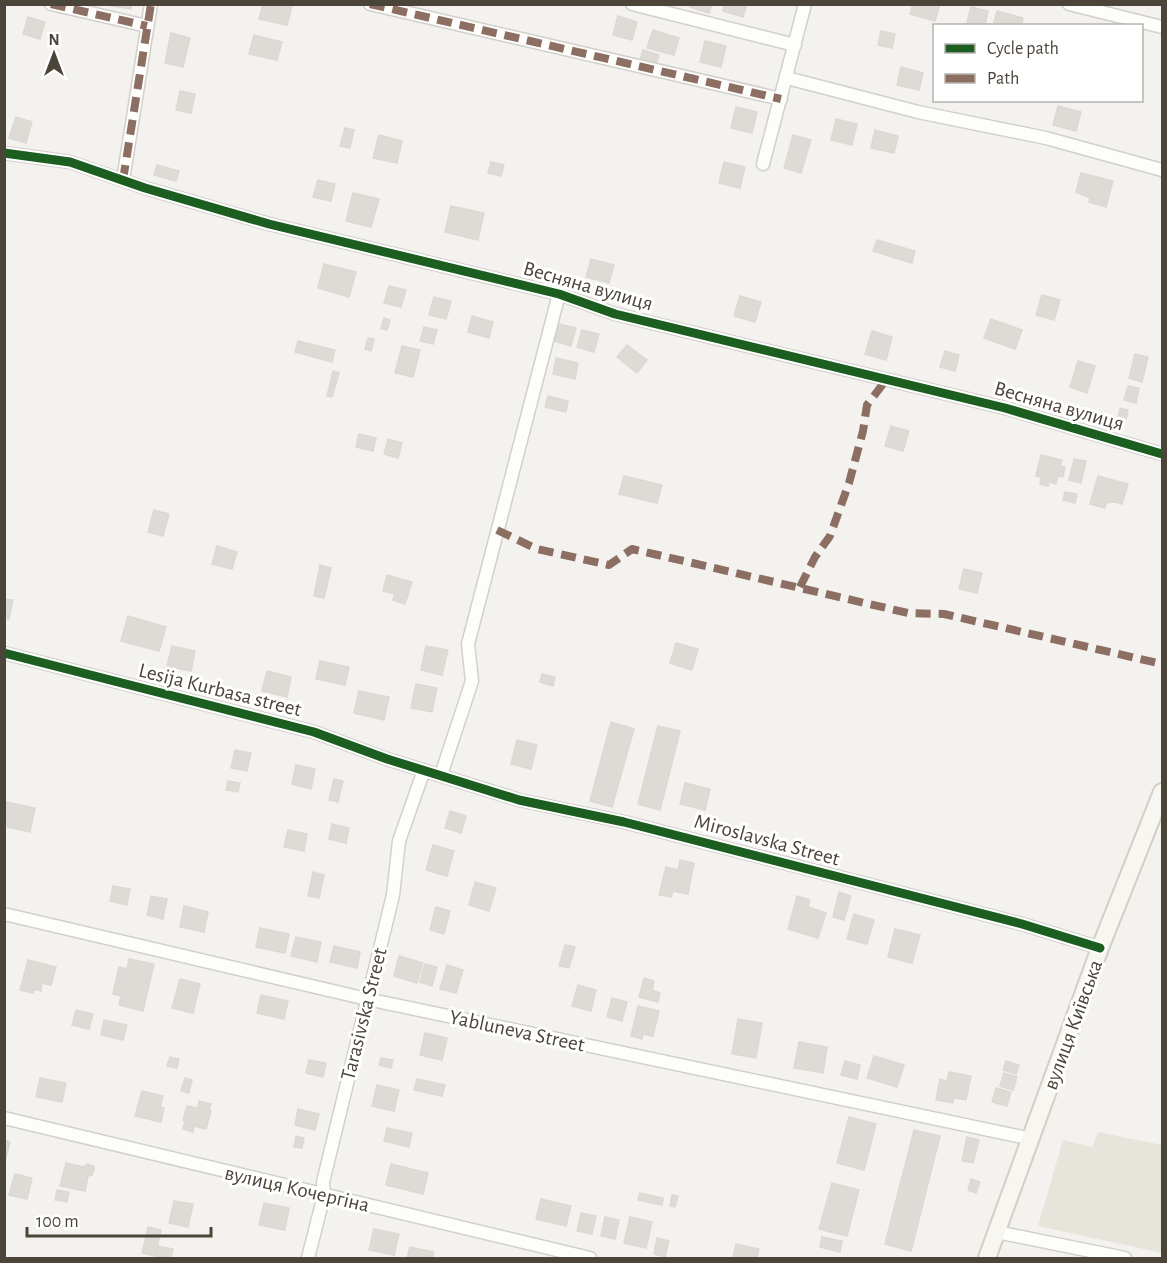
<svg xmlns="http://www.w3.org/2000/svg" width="1167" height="1263" font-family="'Alegreya Sans',sans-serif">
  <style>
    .residential { fill: #e7e4dc }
    .building { fill: #dedbd6; stroke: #dcd9d4; stroke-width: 1.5 }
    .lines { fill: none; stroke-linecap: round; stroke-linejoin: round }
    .street-casing { stroke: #d2d0cb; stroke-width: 15 }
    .secondary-casing { stroke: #d3cfc5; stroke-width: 20 }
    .street { stroke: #fdfdfc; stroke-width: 12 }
    .secondary { stroke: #f7f6f1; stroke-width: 16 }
    .quiet { stroke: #8d6e63; stroke-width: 8; stroke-dasharray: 15 8; stroke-linecap: butt }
    .cycleway-casing { stroke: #fff; stroke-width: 13 }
    .cycleway { stroke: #1b5e20; stroke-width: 9 }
    .labels { text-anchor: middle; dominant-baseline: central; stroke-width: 6; stroke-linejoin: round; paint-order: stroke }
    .street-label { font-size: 21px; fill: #4b4439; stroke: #fff }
  </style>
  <rect width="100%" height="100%" fill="#f4f2ee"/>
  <path class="residential" d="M1098,1132L1162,1145V1253L1038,1226L1063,1140L1092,1147Z"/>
  <path class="building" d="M99,4H132L131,9Z
    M263,4L292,6L287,25L259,19Z
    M691,4H712L709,13L690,7Z
    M724,4H747L743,17L723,11Z
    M913,4H940L935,21L910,14Z
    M971,7L988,11L985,26H966Z
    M997,11L1023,18L1021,26H993Z
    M618,16L637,22L632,40L613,35Z
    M28,17L45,22L40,39L23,34Z
    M653,30L679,38L674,55L647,48Z
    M881,31L895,34L892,48L878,45Z
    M171,33L190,38L183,67L165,63Z
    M254,35L282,42L277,60L249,54Z
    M705,41L726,46L721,67L700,62Z
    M643,50L659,55L656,65L640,60Z
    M901,67L923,73L919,90L897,85Z
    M180,91L195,94L191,113L176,110Z
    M1058,106L1081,112L1076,131L1053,125Z
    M736,107L757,112L752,133L731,128Z
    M16,117L32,122L26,143L9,138Z
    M836,119L857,124L852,145L831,140Z
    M345,128L354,130L350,148L340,146Z
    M875,130L898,136L894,153L871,148Z
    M379,135L402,141L397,163L373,158Z
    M793,135L811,140L801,173L784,168Z
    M491,162L504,165L501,176L488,173Z
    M724,162L745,167L740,188L719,183Z
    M157,165L179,171L176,181L154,175Z
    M1081,173L1113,181L1106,207L1089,202L1090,198L1076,192Z
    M318,180L335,184L331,201L313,197Z
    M353,193L379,199L371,227L346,221Z
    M451,206L484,213L478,240L445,232Z
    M877,240L915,251L912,263L873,251Z
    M591,259L614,265L609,283L586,277Z
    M324,264L356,272L349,297L318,288Z
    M389,286L406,290L401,307L384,303Z
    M1042,295L1060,300L1054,320L1036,315Z
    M740,296L761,302L755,322L734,316Z
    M434,297L451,301L446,319L429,315Z
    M472,316L493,322L489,338L468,332Z
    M384,318L390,320L387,330L381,329Z
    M991,319L1022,330L1015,349L984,338Z
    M559,324L576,328L571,346L554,341Z
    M424,327L437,330L433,344L420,341Z
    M582,330L599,334L594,352L577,347Z
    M872,331L892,337L886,360L865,354Z
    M368,338L374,339L371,351L365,349Z
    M298,341L335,350L332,362L295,352Z
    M627,345L647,360L637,373L617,357Z
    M402,346L420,350L413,377L395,373Z
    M945,351L959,355L955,371L940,367Z
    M1135,354L1148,357L1142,382L1129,378Z
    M556,358L578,363L575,379L553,374Z
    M1078,361L1095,366L1087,393L1070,387Z
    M333,371L339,373L332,397L327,396Z
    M1128,386L1139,388L1136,403L1124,400Z
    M548,396L568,401L566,412L545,407Z
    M1120,408L1128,410L1126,420L1118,418Z
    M891,426L909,431L903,451L885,446Z
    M359,434L376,438L373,451L356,447Z
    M388,439L402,443L398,458L384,454Z
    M1041,455L1062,460L1060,466L1065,467L1063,477L1058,476L1056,484L1049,482L1048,486L1040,484L1041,477L1036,476Z
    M1074,459L1086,461L1081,483L1069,480Z
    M624,476L662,485L657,503L619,494Z
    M1098,476L1128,484L1122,504L1115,502L1106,503L1105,508L1090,504Z
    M1065,492L1077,494L1075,503L1063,500Z
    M154,510L169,514L163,536L148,532Z
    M217,546L237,552L232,569L212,564Z
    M320,565L331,568L324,598L314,596Z
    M964,569L982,573L977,593L959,589Z
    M387,575L412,582L405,604L393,600L395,594L383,591Z
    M4,599L13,600L9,619L4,618Z
    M128,616L166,627L159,651L121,641Z
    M676,643L698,649L692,670L670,663Z
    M172,646L195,651L191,671L167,666Z
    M426,646L448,650L442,675L421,670Z
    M320,661L349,667L345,685L316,679Z
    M267,671L291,677L287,697L262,691Z
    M542,674L555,677L553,686L540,682Z
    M416,684L437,688L432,712L411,708Z
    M359,691L389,697L384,720L354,713Z
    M611,722L634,729L612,807L590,801Z
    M658,726L680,731L660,810L638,804Z
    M517,740L537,745L531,769L511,764Z
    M235,750L251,753L247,771L231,768Z
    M296,765L315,769L311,789L292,784Z
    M334,779L343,781L338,802L329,800Z
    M228,781L240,783L238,792L226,790Z
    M685,783L710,789L705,810L680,804Z
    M6,802L35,808L30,832L4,826Z
    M450,811L466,816L461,833L445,828Z
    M332,824L349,828L346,843L329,839Z
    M288,830L307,834L304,851L284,847Z
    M433,845L454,851L447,876L426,870Z
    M680,860L694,863L688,894L673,891L671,897L659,895L666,867L678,870Z
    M313,872L324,875L319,898L308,896Z
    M475,882L496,888L489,911L469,905Z
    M113,886L130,889L127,905L110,901Z
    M839,892L851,896L844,920L833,917Z
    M151,896L167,899L163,919L147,915Z
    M797,896L810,900L808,907L826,913L818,938L788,929Z
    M184,906L208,912L204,932L180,927Z
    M436,907L450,911L444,934L430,930Z
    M854,914L874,920L867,944L847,939Z
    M260,928L289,934L285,953L256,947Z
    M895,929L920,935L912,963L888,957Z
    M296,937L321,942L317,962L291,956Z
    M565,945L575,947L569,968L559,966Z
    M334,946L360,952L357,968L330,962Z
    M399,956L423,963L417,983L394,976Z
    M129,959L154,964L143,1011L119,1005L121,996L113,994L119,967L127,969Z
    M28,960L56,967L51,985L42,983L41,991L34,989L33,993L20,990Z
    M425,964L437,967L432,986L420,982Z
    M447,965L463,970L456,993L440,989Z
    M644,978L654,981L652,990L660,993L658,1002L639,997Z
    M180,979L200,984L193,1013L172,1008Z
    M578,985L596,990L591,1011L572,1006Z
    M261,995L288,1001L284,1019L257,1013Z
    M612,998L627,1002L622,1021L607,1017Z
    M638,1006L659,1011L653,1036L643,1034L642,1039L631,1036Z
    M76,1010L93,1014L89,1029L72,1025Z
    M738,1019L762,1023L756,1058L732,1054Z
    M104,1020L127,1025L123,1040L101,1035Z
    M425,1033L447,1038L442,1060L420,1055Z
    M799,1042L827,1047L823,1073L794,1068Z
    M874,1056L904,1065L897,1087L867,1078Z
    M170,1057L179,1059L177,1068L167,1066Z
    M381,1058L393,1060L391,1068L379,1065Z
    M309,1060L326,1063L323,1077L306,1073Z
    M845,1061L860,1065L857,1079L841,1075Z
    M1006,1061L1019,1065L1016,1074L1003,1070Z
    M949,1072L971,1076L966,1100L954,1098L953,1103L936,1100L940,1079L947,1081Z
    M1004,1073L1017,1077L1013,1090L1000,1086Z
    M40,1078L66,1083L62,1102L36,1097Z
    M185,1078L192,1080L189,1093L181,1091Z
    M417,1079L445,1085L442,1096L414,1090Z
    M377,1085L399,1090L394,1111L372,1106Z
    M996,1088L1011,1092L1007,1106L992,1102Z
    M142,1091L163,1096L160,1107L164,1108L161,1122L135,1116Z
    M199,1101L211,1104L209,1110L211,1111L206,1129L194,1126L193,1132L183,1129L185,1121L183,1120L187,1106L198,1108Z
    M298,1109L319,1114L315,1130L295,1125Z
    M849,1117L876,1124L864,1170L837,1163Z
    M387,1128L412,1133L409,1147L384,1141Z
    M914,1130L940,1136L911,1251L885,1244Z
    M296,1136L304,1138L302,1148L294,1147Z
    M967,1137L979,1140L973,1163L962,1161Z
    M4,1140L10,1142L6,1158L4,1157Z
    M66,1163L84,1167L87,1164L94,1166V1170L92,1175L88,1176L85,1191L60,1186Z
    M391,1164L428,1173L423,1194L386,1185Z
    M15,1174L32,1178L27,1199L9,1195Z
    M971,1179L980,1182L976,1193L968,1190Z
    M832,1183L859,1190L847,1236L819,1229Z
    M57,1190L69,1192L67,1202L55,1200Z
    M640,1193L663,1198L662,1205L638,1200Z
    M672,1195L678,1196L675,1207L670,1206Z
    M541,1199L571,1206L566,1226L536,1219Z
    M174,1201L193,1204L188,1227L169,1223Z
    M264,1203L289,1208L285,1230L259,1225Z
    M581,1213L596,1216L592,1234L577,1231Z
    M605,1217L619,1220L615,1239L601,1236Z
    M630,1217L652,1222L646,1248L624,1243Z
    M148,1227L161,1230L155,1256L142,1253Z
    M374,1229L399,1234L394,1255L369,1250Z
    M822,1237L842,1241L840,1252L820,1247Z
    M657,1238L669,1241L665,1257L654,1254Z
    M736,1244L759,1249L757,1258H733Z
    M158,1246L173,1249L171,1258L156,1256Z
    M410,1247L434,1252L432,1258H407Z"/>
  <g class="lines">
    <defs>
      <path id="street" d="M51,4L147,26
        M370,4L781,99
        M632,4L795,45
        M1069,4L1162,27
        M787,78L918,112L1046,138L1162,170
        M4,153L70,162L145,188L269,224L559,294L615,314L1005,408L1162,454
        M763,164L805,4
        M123,180L151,4
        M4,653L314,732L387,759L519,800L624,822L1022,924L1100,948
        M441,775L472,681L468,644L559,294
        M4,914L367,999L1032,1139
        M4,1118L590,1258
        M997,1232L1125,1258
        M308,1258L324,1195L323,1182L393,895L399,841L424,770"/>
      <path id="secondary" d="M987,1258L1100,948L1162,792"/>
    </defs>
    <use href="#street" class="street-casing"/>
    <use href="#secondary" class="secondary-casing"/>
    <use href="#street" class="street"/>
    <use href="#secondary" class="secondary"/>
    <path class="quiet" d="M51,4L147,26
      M370,4L781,99
      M123,180L151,4
      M497,530L537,549L609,565L632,549L908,613L944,614L1162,664
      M800,587L815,557L830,536L849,483L863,431L867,405L886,380"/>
    <defs>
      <path id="cycleway" d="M4,153L70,162L145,188L269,224L559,294L615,314L1005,408L1162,454
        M4,653L314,732L387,759L519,800L624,822L1022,924L1100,948"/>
    </defs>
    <use href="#cycleway" class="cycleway-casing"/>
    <use href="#cycleway" class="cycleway"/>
  </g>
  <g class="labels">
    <g class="street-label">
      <text transform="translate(588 286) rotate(16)">Весняна вулиця</text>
      <text transform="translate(1059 406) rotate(16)">Весняна вулиця</text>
      <text transform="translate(220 690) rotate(14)">Lesija Kurbasa street</text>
      <text transform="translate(767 840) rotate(15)">Miroslavska Street</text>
      <text transform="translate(364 1014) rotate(-76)">Tarasivska Street</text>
      <text transform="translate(1073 1025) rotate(-70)">вулиця Київська</text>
      <text transform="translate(517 1031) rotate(12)">Yabluneva Street</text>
      <text transform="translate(297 1189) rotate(13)">вулиця Кочергіна</text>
    </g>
  </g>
  <rect width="1167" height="1263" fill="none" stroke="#4b4439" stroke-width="12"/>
  <rect x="933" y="24" width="210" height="78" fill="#ffffff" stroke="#b7b4b0" stroke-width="1.5"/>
  <rect x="945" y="44" width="30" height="9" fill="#1b5e20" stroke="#b7b4b0" stroke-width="1.5"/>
  <text x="987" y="54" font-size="18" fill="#4b4439">Cycle path</text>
  <rect x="945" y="74" width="30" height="9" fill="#8d6e63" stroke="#b7b4b0" stroke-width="1.5"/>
  <text x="987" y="84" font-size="18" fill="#4b4439">Path</text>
  <g transform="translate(54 54)" stroke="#ffffff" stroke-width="4.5" paint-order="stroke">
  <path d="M0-4.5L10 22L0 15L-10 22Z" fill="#4b4439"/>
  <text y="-9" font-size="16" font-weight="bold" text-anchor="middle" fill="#4b4439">N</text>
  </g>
  <path d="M27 1227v9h184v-9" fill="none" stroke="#4b4439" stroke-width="3"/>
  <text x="36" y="1227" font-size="18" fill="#4b4439" stroke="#ffffff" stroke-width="4.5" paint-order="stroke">100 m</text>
</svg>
